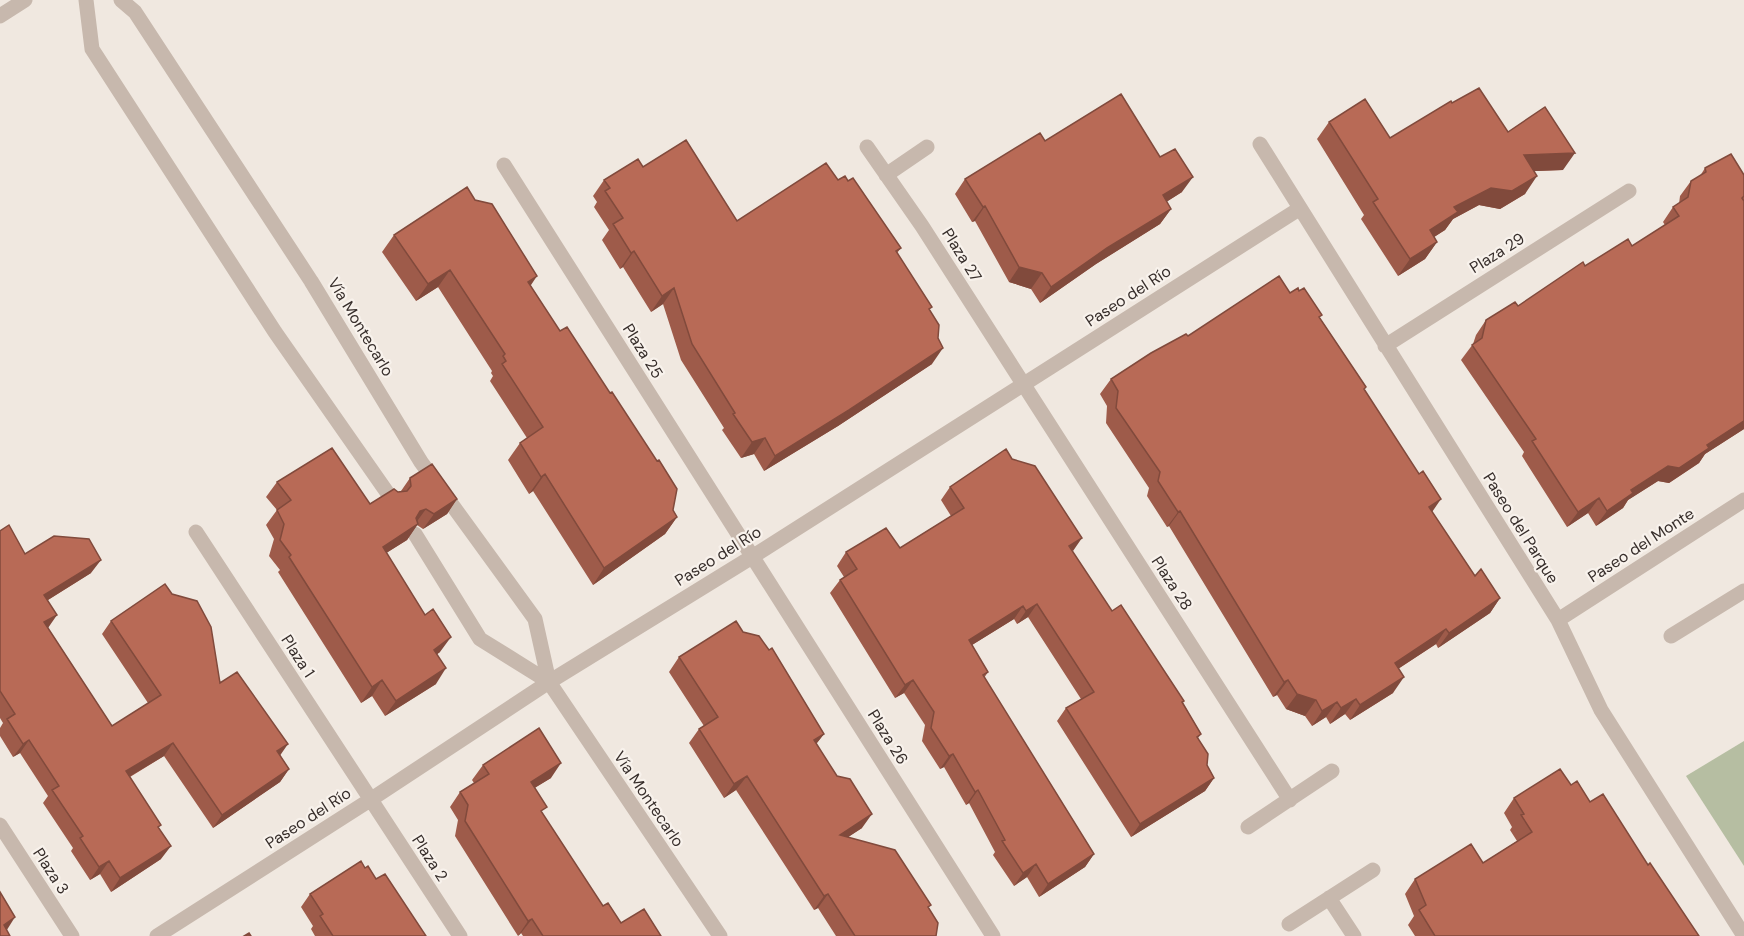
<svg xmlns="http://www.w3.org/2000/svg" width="1744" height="936" font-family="'DM Sans',sans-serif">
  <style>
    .green { fill: #b6bea2 }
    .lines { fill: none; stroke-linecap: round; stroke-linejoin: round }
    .minor { stroke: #c7b8ad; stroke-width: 15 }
    .wall { fill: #9e5b4a }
    .shaded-wall { fill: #814a3c }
    .building { fill: #b86a56; stroke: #814a3c; stroke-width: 1.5 }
    .labels { text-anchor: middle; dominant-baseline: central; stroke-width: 4.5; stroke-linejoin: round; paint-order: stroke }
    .street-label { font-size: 16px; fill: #372e2b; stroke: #f8f2ec }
  </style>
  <rect width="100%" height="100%" fill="#f0e8e0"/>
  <path class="green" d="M1744,741V866L1686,776Z"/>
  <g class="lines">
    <path class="minor" d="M86,0L92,49L275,332L391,498
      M121,0L135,12L311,281L421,462L535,619L549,682L720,936
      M0,16L25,0
      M1260,144L1558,620L1601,710L1744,936
      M867,147L922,226L1290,800
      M504,165L993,936
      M886,175L927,147
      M1385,346L1629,191
      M196,532L460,936
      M415,534L480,639L549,682
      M1558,620L1744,500
      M1671,636L1744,591
      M0,825L72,936
      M1248,827L1332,771
      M1329,898L1354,936
      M1289,924L1373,870
      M157,936L370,800L549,682L752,557L1299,209"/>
  </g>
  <path class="wall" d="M1452,103L1563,170L1534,171L1525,194L1500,209L1479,205L1453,219L1445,230L1434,237L1437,242L1425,259L1398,276L1361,219L1364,215L1317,139L1329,122L1390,138Z
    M1045,141L1182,192L1166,202L1171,209L1160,224L1096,264L1040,303L1031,289L1009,282L975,221L972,222L955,194L965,179Z
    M643,167L737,221L838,180L848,181L901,248L897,253L930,310L932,364L838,426L764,471L754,454L741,458L722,430L724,428L681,360L663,304L651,312L623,267L620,269L602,240L609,230L594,207L597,202L593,196L604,180Z
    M1705,168L1744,175V429L1705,454L1699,463L1669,483L1658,481L1628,500L1623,508L1596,526L1588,513L1567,527L1522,456L1524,452L1461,360L1473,344L1476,335L1486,320L1518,306L1585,266L1632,246L1665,225L1663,222L1673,207L1679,204L1680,196L1691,181L1700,176Z
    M394,235L531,286L677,517L665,534L593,585L533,491L529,494L508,460L520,443L527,438L490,381L493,376L491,373L492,371L438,287L416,301L382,252Z
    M1290,293L1320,318L1366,387L1364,390L1432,512L1475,576L1500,598L1490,613L1438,648L1436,644L1398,669L1393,693L1350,720L1345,714L1330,724L1326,717L1312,726L1305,716L1286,709L1277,695L1273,697L1169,526L1167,527L1147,496L1149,488L1106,423L1107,406L1100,394L1111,379L1188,336Z
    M410,478L457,499L447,514L423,529L417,525L407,540L386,553L440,652L437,654L436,684L385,716L372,696L361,703L278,572L280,570L269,556L274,539L266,525L277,510L266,497L277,482L370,504L398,492L401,491Z
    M950,487L1072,551L1112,611L1184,701L1183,703L1201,734L1198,738L1207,765L1214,778L1205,791L1131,837L1057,721L1066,708L1081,699L1028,617L1017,624L1014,619L972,645L988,672L984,678L1094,854L1085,867L1039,897L1027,877L1014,886L993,855L995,852L969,803L966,805L944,767L940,769L922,741L925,725L904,693L895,698L830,593L840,580L844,577L837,566L846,552L900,548L951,516L941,500Z
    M0,531L25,554L91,573L48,600V628L112,726L148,703L102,634L111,621L220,683L280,755L289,769L280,782L213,828L164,756L130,777L159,828L161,859L111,892L100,874L90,880L71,851L73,848L43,803L48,796L20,753L13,757L0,736V728L3,723L0,718Z
    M743,632L824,734L816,744L862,828L848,837L929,908L936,936H836L818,908L814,910L736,790L724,798L689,743L699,729L704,726L669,672L679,657Z
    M483,765L551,778L534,788L542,813L603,906L621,923L661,936H523L521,933L518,936L455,836L458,820L450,807L460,792L474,783L472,780Z
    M1571,785L1590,802L1648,865L1699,936H1415L1408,925L1414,916L1405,894L1415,879L1483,863L1517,841L1510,830L1512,827L1504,813L1514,798Z
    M365,868L376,879L426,936H315L311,929L313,926L301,907L310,894Z"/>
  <path class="shaded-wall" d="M1575,153L1563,170L1512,172L1524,155Z
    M1537,176L1525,194L1500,209L1479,205L1453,219L1445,230L1417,248L1430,230L1454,207L1491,188Z
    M1193,177L1182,192L1152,211L1163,195Z
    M985,206L975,221L972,222L983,207Z
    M1171,209L1160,224L1096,264L1040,303L1051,287L1107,248Z
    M1437,242L1425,259L1398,276L1410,259Z
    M634,251L623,267L620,269L631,253Z
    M1019,267L1042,273L1031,289L1009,282Z
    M450,270L438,287L416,301L428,284Z
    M537,276L525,294L528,282Z
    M674,288L663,304L651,312L662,296Z
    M943,348L932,364L838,426L764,471L775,456Z
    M1744,421V429L1705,454L1699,463L1669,483L1658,481L1628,500L1623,508L1596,526L1607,511L1631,490L1668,466Z
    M765,438L754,454L741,458L752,442Z
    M545,474L533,491L529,494L541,477Z
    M1599,498L1588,513L1567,527L1578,512Z
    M457,499L447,514L423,529L434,514Z
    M1441,499L1430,515L1429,507Z
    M426,509L415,524L409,526L420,511Z
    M1180,511L1169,526L1167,527L1178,512Z
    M677,517L665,534L593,585L604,568Z
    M418,524L407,540L372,562L383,547Z
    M1082,538L1073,551L1069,546Z
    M101,560L91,573L35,608L44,595Z
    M1500,598L1490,613L1438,648L1449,633Z
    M1037,604L1028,617L1017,624L1026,611Z
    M1023,606L1014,619L959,653L969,640Z
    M57,615L48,628L44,622Z
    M1446,629L1436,644L1384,678L1395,663Z
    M451,637L440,652L423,665L434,650Z
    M446,668L436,684L385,716L396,701Z
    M1404,677L1393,693L1350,720L1360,705Z
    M382,680L372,696L361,703L372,687Z
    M913,680L904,693L895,698L905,685Z
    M1288,680L1277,695L1273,697L1284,682Z
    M1297,694L1316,700L1305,716L1286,709Z
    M1356,699L1345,714L1330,724L1341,708Z
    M1337,702L1326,717L1312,726L1322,711Z
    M824,734L813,748L814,740Z
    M29,740L20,753L13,757L23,744Z
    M173,743L164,756L117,784L126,771Z
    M288,744L279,757L277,751Z
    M953,754L944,767L940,769L949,756Z
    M561,763L551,778L520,797L531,782Z
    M289,769L280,782L213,828L222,815Z
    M747,776L736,790L724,798L734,784Z
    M1214,778L1205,791L1131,837L1140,824Z
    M978,790L969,803L966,805L975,792Z
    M872,814L862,828L830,849L840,835Z
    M171,846L161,859L111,892L120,878Z
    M1094,854L1085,867L1039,897L1048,884Z
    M109,861L100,874L90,880L99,867Z
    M1036,864L1027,877L1014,886L1023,873Z
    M828,894L818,908L814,910L824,896Z
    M15,917L5,933L4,925Z
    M532,919L521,933L518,936L528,921Z"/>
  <path class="building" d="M1479,88L1508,132L1545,107L1575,153L1524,155L1537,176L1512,191L1491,188L1454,207L1458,212L1430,230L1437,242L1410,259L1373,202L1378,199L1329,122L1365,99L1390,138L1451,101L1452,103Z
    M1121,94L1160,157L1175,149L1193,177L1163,195L1171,209L1107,248L1051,287L1042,273L1019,267L985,206L983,207L965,179L1040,133L1045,141Z
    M686,140L737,221L826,163L838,180L845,176L848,181L853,178L901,248L896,251L932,307L929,309L939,325L938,338L943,348L849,410L775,456L765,438L752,442L733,414L735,413L692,344L674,288L662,296L634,251L631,253L613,224L623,218L605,191L610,188L604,180L638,159L643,167Z
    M1731,154L1744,175V196L1742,198L1744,201V421L1707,445L1709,448L1679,468L1668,466L1631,490L1633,493L1607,511L1599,498L1578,512L1532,441L1536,439L1472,345L1482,338L1486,320L1515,302L1518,306L1583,262L1585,266L1628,239L1632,246L1679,216L1673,207L1688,197L1691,181L1706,172L1705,168Z
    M467,187L475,200L492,204L537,276L528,282L560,331L567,327L610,393L612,392L657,461L659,460L677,489L673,510L677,517L604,568L545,474L541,477L520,443L543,427L502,364L506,361L503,356L505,354L450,270L428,284L394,235Z
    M1279,276L1290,293L1298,288L1299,291L1304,288L1322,315L1319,317L1366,387L1364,389L1419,474L1423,471L1441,499L1429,507L1475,576L1481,569L1500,598L1449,633L1446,629L1395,663L1404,677L1360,705L1356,699L1341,708L1337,702L1322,711L1316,700L1297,694L1288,680L1284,682L1180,511L1178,512L1158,481L1160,472L1116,408L1118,391L1111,379L1151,353L1186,334L1188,336Z
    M332,448L370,504L394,489L398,492L407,491L411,486L410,478L432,464L457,499L434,514L426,509L420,511L416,518L418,524L383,547L425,615L433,609L451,637L434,650L446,668L396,701L382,680L372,687L289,557L291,555L280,540L284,524L277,510L291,500L277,482Z
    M1006,449L1012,459L1035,466L1082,538L1069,546L1112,611L1121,605L1184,701L1182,702L1201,734L1197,737L1208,754L1207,765L1214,778L1140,824L1066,708L1094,692L1037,604L1026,611L1023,606L969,640L988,672L983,675L1094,854L1048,884L1036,864L1023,873L1002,841L1005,840L978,790L975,792L953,754L949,756L931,728L934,712L913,680L905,685L840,580L857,569L846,552L886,528L900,548L964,508L950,487Z
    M9,525L25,554L54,536L89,539L101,560L44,595L57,615L44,622L112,726L161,695L111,621L165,584L172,594L197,601L211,627L220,683L237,672L288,744L277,751L289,769L222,815L173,743L126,771L161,825L158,827L171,846L120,878L109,861L99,867L80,838L83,836L52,790L59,786L29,740L23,744L7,719L15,714L0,691V531Z
    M736,621L743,632L759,636L769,650L772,648L824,734L814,740L837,776L850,779L872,814L840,835L895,850L931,905L928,907L938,923L936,936H855L828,894L824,896L747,776L734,784L699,729L718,717L679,657Z
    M539,728L561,763L531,782L547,807L541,811L603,906L608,903L621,923L644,909L661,936H543L532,919L528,921L465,821L468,805L460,792L489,774L483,765Z
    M1560,769L1571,785L1577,781L1590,802L1603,794L1648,865L1650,863L1699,936H1435L1419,910L1426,905L1415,879L1471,844L1483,863L1532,832L1521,815L1524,814L1514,798Z
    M361,861L365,868L368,866L376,879L385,874L426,936H333L320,916L323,914L310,894Z
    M0,892L15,917L4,925L10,936H0Z
    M249,933L251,936H244Z"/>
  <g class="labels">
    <g class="street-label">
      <text transform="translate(1497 253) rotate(-32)">Plaza 29</text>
      <text transform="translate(962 255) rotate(58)">Plaza 27</text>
      <text transform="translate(1128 296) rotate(-33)">Paseo del Río</text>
      <text transform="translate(361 327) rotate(59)">Vía Montecarlo</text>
      <text transform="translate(643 351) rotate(58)">Plaza 25</text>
      <text transform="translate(1521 528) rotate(58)">Paseo del Parque</text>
      <text transform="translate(1641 545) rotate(-33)">Paseo del Monte</text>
      <text transform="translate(718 556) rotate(-32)">Paseo del Río</text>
      <text transform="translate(1172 583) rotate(57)">Plaza 28</text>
      <text transform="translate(298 656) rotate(57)">Plaza 1</text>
      <text transform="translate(888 737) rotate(58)">Plaza 26</text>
      <text transform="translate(649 799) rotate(56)">Vía Montecarlo</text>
      <text transform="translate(308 818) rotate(-33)">Paseo del Río</text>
      <text transform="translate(430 858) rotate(57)">Plaza 2</text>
      <text transform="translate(51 871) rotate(57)">Plaza 3</text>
    </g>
  </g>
</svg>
